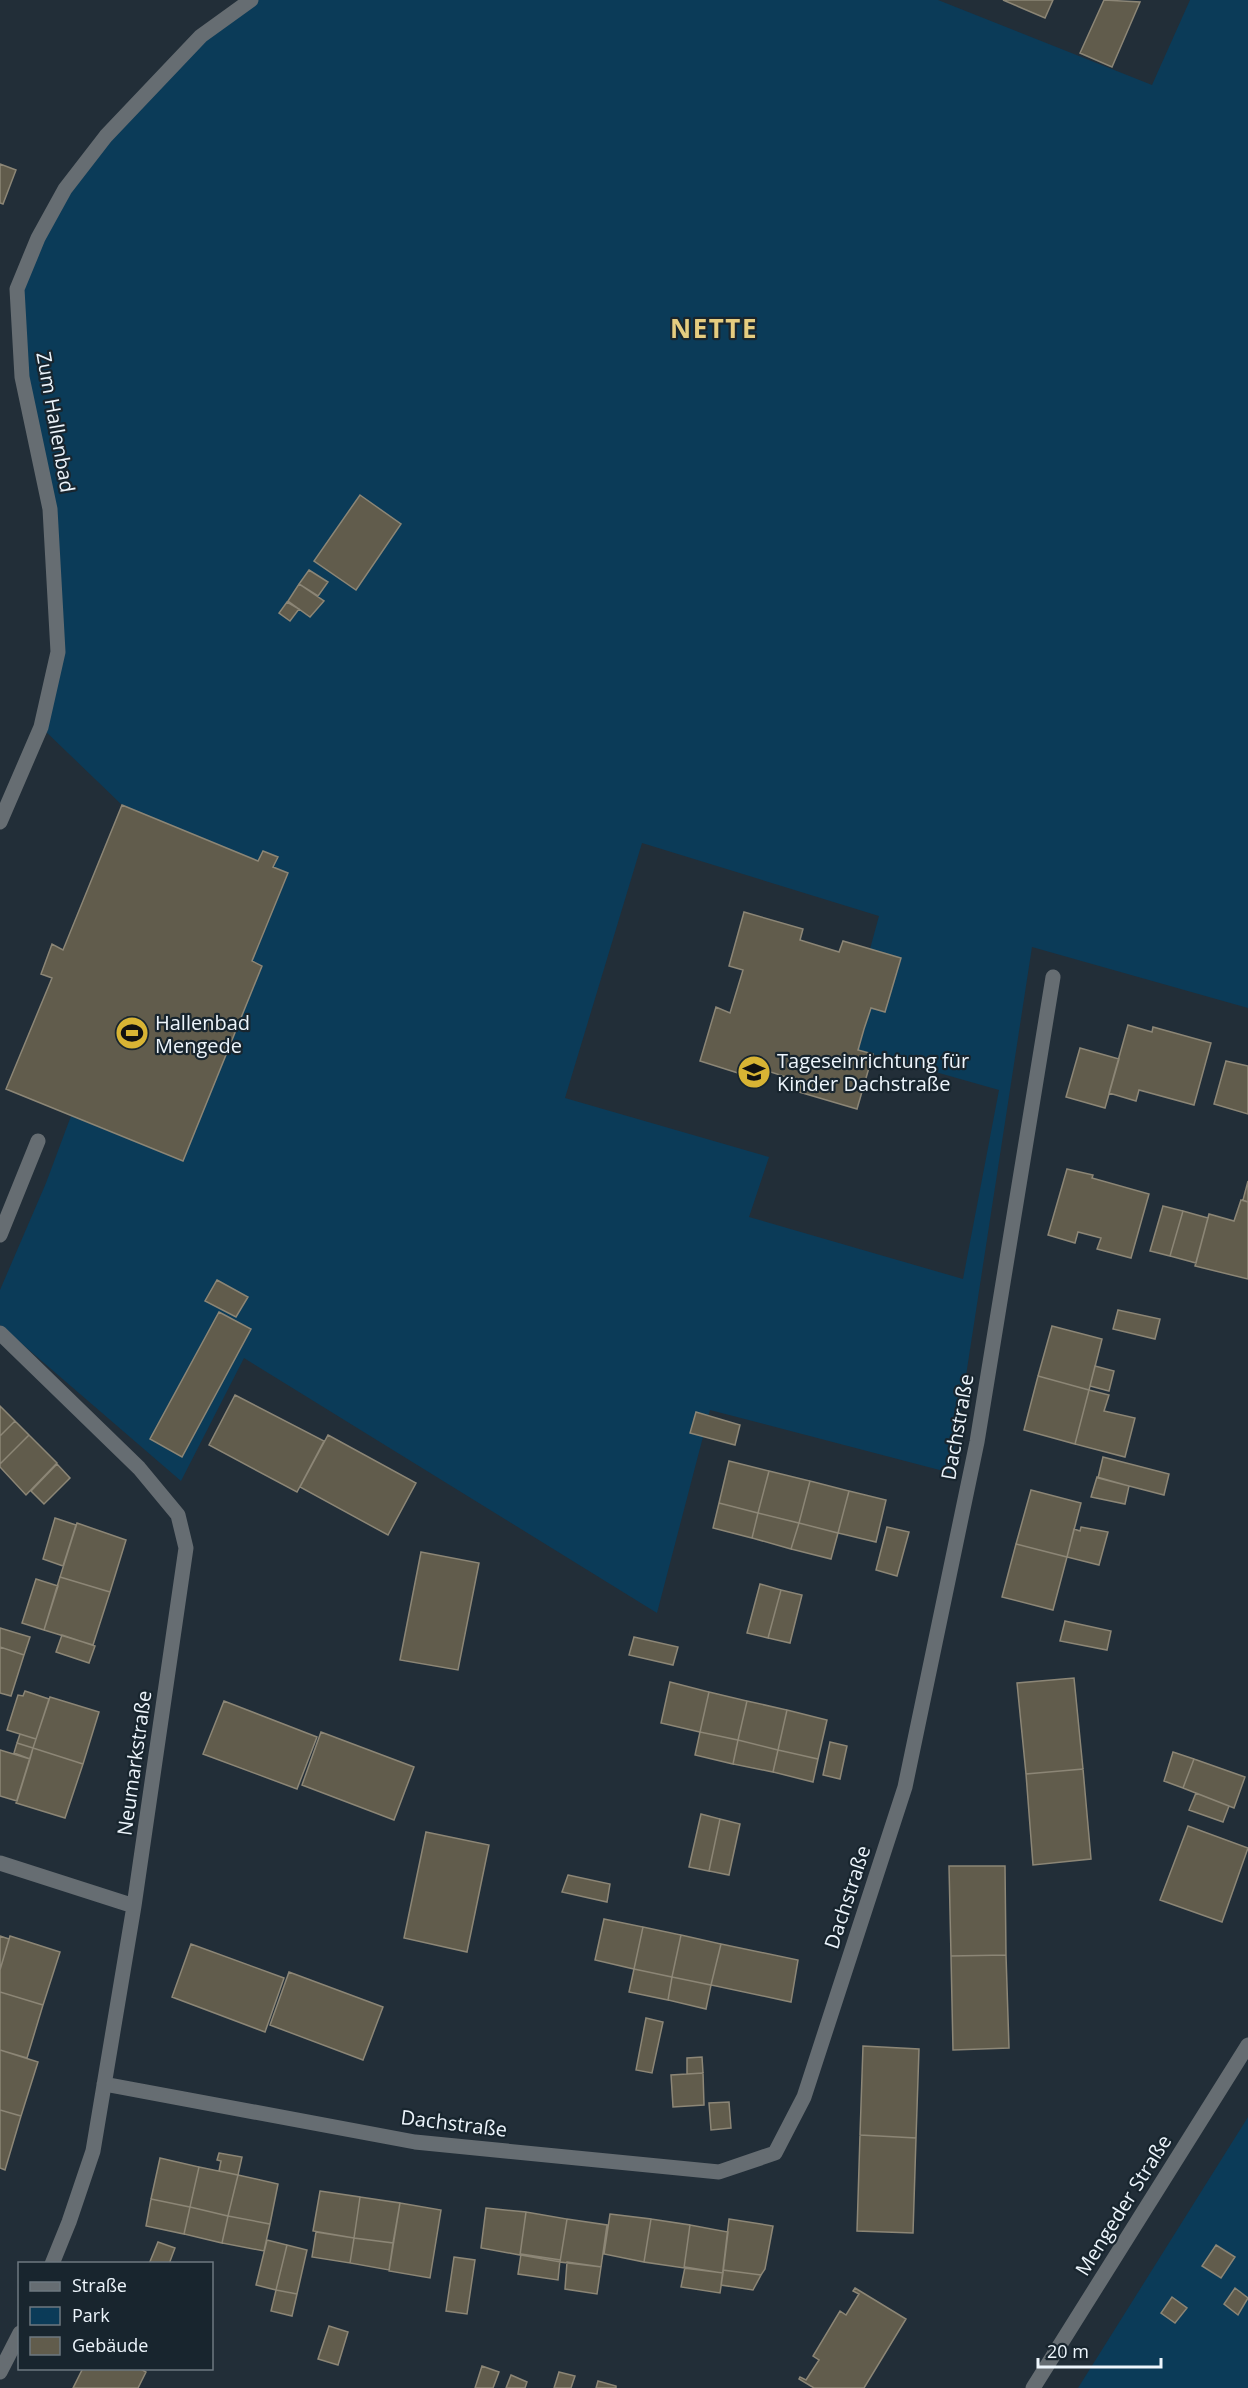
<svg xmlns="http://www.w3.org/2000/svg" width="1248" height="2388" font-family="'Open Sans',sans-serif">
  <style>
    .green { fill: #0b3b58; fill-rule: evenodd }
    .building { fill: #615c4c; stroke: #8c8676; stroke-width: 1.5 }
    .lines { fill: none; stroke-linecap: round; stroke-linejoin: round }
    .minor { stroke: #666d72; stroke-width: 15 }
    .labels { text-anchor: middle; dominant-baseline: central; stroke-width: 4.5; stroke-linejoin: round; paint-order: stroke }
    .street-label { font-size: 20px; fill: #edf5fc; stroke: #18252e }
    .poi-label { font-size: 20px; fill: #edf5fc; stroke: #18252e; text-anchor: start }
    .district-label { font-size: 26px; font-weight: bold; letter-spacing: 1.5px; fill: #e5cc80; stroke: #18252e }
  </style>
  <rect width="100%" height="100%" fill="#222e38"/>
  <path class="green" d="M251,0H938L1152,85L1190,0H1248V1008L1032,947L951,1473L710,1410L657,1613L244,1358L181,1481L0,1325V1290L46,1183L71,1116L183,1161L262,967L252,961L288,874L273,867L278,857L263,851L258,861L122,805L41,727L58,652L50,509L22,377V291L65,189L151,90ZM642,843L879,916L870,949L901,959L885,1012L871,1008L858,1050L999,1090L963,1279L749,1217L769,1157L565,1098Z
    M1248,2117V2388H1078Z"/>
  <path class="building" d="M1003,0H1053L1045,18Z
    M1104,0L1140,2L1112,67L1080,53Z
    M0,164L16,170L3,204L0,203Z
    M360,495L401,524L356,590L314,561Z
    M309,570L328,582L318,596L299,584Z
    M299,584L324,601L310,617L288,601Z
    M287,602L299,609L290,621L279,613Z
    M122,805L258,861L263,851L278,857L273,867L288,873L252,961L262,966L183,1161L6,1089L52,978L41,974L52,944L63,950Z
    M744,912L803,929L800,940L839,952L843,941L901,958L885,1012L871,1008L864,1029L858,1050L873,1054L857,1109L799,1092L802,1082L761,1069L757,1079L700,1061L716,1007L730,1013L743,970L729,966Z
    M1128,1025L1152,1032L1153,1027L1211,1043L1194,1105L1139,1090L1136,1101L1109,1093Z
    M1080,1048L1119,1059L1105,1108L1066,1097Z
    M1226,1061L1248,1066V1114L1214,1104Z
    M1067,1169L1093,1175L1092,1178L1149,1194L1131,1258L1097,1249L1101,1238L1078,1232L1075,1243L1048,1235Z
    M1248,1181V1202L1243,1200Z
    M1241,1200L1248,1202V1279L1195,1266L1209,1214L1234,1221Z
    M1163,1206L1183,1211L1170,1256L1150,1251Z
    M1183,1211L1208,1218L1196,1263L1170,1256Z
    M217,1280L248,1297L236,1317L205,1301Z
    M1118,1310L1160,1319L1155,1339L1113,1329Z
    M219,1312L251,1329L182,1457L150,1439Z
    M1052,1326L1102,1339L1089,1390L1038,1376Z
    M1095,1366L1114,1371L1109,1391L1090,1386Z
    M1038,1376L1089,1390L1075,1444L1024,1430Z
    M1089,1390L1109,1395L1104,1411L1135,1418L1125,1457L1075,1444Z
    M235,1395L324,1441L297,1492L209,1445Z
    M0,1406L15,1421L0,1436Z
    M696,1412L740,1425L735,1445L690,1433Z
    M15,1421L29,1435L0,1464V1436Z
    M29,1435L57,1463L26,1495L0,1467V1464Z
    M328,1435L416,1483L388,1535L300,1487Z
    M1103,1457L1169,1474L1164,1495L1098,1478Z
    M729,1461L769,1471L758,1513L719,1503Z
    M57,1464L70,1478L44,1504L31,1491Z
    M769,1471L810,1481L799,1523L758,1513Z
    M1097,1477L1129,1486L1125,1504L1091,1497Z
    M810,1481L849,1491L838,1533L799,1523Z
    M1031,1490L1081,1503L1067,1557L1016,1544Z
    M849,1491L886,1500L876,1542L838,1533Z
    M719,1503L758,1513L752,1538L713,1528Z
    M758,1513L799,1523L791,1549L752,1538Z
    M55,1518L76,1525L63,1566L43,1559Z
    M77,1523L126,1540L110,1592L60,1577Z
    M799,1523L838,1533L831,1559L791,1549Z
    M887,1527L909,1532L897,1576L876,1570Z
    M1081,1527L1108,1532L1099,1565L1067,1557L1074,1529L1080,1531Z
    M1016,1544L1067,1557L1053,1610L1002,1597Z
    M421,1552L479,1563L458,1670L400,1660Z
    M60,1577L110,1592L93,1645L44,1630Z
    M36,1579L58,1586L44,1630L22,1623Z
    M760,1584L781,1590L768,1638L747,1633Z
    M781,1590L802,1595L790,1643L768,1638Z
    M1065,1621L1111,1631L1107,1650L1060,1641Z
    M0,1628L30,1637L24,1655L0,1647Z
    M62,1635L95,1646L89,1663L56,1652Z
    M634,1637L678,1647L673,1665L629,1655Z
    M0,1647L24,1655L11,1696L0,1693Z
    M1074,1678L1083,1769L1026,1774L1017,1683Z
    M670,1682L709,1692L700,1732L661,1723Z
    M25,1691L49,1699L36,1739L7,1730L18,1695L23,1696Z
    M709,1692L747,1701L738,1740L700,1732Z
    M50,1697L99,1712L83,1764L33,1748Z
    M224,1701L317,1737L297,1789L203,1754Z
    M747,1701L787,1710L778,1750L738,1740Z
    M787,1710L827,1720L818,1759L778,1750Z
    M321,1732L414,1767L394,1820L302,1785Z
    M700,1732L738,1740L733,1764L695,1755Z
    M20,1734L36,1739L33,1748L17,1743Z
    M738,1740L778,1750L773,1772L733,1764Z
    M830,1742L847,1746L840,1779L823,1775Z
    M17,1743L33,1748L30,1759L14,1753Z
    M33,1748L83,1764L65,1818L16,1803Z
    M0,1750L30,1759L17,1801L0,1796Z
    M778,1750L818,1759L813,1782L773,1772Z
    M1173,1752L1194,1759L1183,1788L1164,1781Z
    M1194,1759L1245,1777L1234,1808L1183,1788Z
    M1083,1769L1091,1859L1033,1865L1026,1774Z
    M1196,1793L1229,1806L1223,1822L1189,1810Z
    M701,1814L720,1819L709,1871L689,1867Z
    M720,1819L740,1824L729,1875L709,1871Z
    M1188,1826L1248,1848L1222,1922L1160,1900Z
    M426,1832L489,1845L467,1952L404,1938Z
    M949,1866H1005L1006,1955L951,1956Z
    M568,1875L610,1884L607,1902L562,1892Z
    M604,1919L643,1927L634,1969L595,1960Z
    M643,1927L681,1935L672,1977L634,1969Z
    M681,1935L721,1944L711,1985L672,1977Z
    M0,1936L9,1939L0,1970Z
    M10,1936L60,1952L43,2005L0,1992V1970Z
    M191,1944L284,1978L265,2032L172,1997Z
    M721,1944L798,1960L791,2002L711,1985Z
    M1006,1955L1009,2048L953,2050L951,1956Z
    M634,1969L672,1977L668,2000L629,1992Z
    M289,1972L383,2007L363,2060L270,2025Z
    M672,1977L711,1985L706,2009L668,2000Z
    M0,1992L43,2005L27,2058L0,2050Z
    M646,2018L663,2022L652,2073L636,2070Z
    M863,2046L919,2049L916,2138L860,2135Z
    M0,2050L38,2062L21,2116L0,2110Z
    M702,2057L703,2073L687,2074V2058Z
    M703,2073L704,2105L673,2107L671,2075Z
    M729,2102L731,2128L711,2130L709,2103Z
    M0,2110L21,2116L5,2170L0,2168Z
    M860,2135L916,2138L913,2233L857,2231Z
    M219,2153L242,2157L238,2175L219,2171L221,2161L217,2160Z
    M160,2158L199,2167L190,2207L151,2199Z
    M199,2167L238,2175L228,2216L190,2207Z
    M238,2175L278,2184L270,2224L228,2216Z
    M320,2191L360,2197L354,2238L313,2231Z
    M360,2197L400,2203L393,2243L354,2238Z
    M151,2199L190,2207L184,2234L146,2226Z
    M400,2203L441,2210L430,2278L389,2271Z
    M190,2207L228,2216L222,2243L184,2234Z
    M486,2208L526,2212L520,2255L481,2248Z
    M526,2212L567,2219L560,2262L520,2255Z
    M610,2214L651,2219L644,2262L604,2254Z
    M228,2216L270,2224L264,2251L222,2243Z
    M567,2219L607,2225L601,2267L560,2262Z
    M651,2219L690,2225L684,2268L644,2262Z
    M729,2219L773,2226L765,2269L761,2275L723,2270Z
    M690,2225L728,2232L723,2273L684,2268Z
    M316,2232L354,2238L350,2263L312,2257Z
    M354,2238L393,2243L389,2270L350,2263Z
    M267,2240L287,2245L276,2290L256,2285Z
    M158,2242L175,2248L169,2264H149Z
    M287,2245L307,2250L297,2294L276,2290Z
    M1216,2245L1235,2257L1221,2278L1202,2266Z
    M521,2254L560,2260L558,2280L518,2274Z
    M454,2257L475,2260L467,2314L446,2311Z
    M567,2262L601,2267L597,2294L565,2289Z
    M685,2267L723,2273L720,2293L681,2287Z
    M723,2270L761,2275L753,2290L721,2285Z
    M855,2288L906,2319L864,2388H814L799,2379L800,2377L806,2380L819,2360L813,2356L840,2311L846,2315L859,2294L853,2291Z
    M1235,2288L1248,2298L1238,2315L1224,2304Z
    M276,2290L297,2294L292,2316L271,2311Z
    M1172,2297L1187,2308L1175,2323L1161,2313Z
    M329,2326L348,2332L338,2365L318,2359Z
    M482,2366L499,2372L493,2388H475Z
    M83,2368H139L146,2372L138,2388H73Z
    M559,2372L575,2376L571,2388H554Z
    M511,2375L527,2382L525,2388H506Z
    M598,2381L616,2386V2388H596Z"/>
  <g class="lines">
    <path class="minor" d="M0,822L41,727L58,652L50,509L22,377L17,289L38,238L65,189L106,136L201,36L251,0
      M0,1235L38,1141
      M0,1333L139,1468L178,1515L186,1548L134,1906L93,2151L69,2222L52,2264
      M0,1863L134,1906
      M104,2084L415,2142L719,2172L775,2153L804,2097L905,1787L977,1442L1053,977
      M0,2372L20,2333
      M1033,2388L1248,2045"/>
  </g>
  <defs>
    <symbol id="stadium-disc" viewBox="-11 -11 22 22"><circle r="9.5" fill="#d8b434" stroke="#18252e"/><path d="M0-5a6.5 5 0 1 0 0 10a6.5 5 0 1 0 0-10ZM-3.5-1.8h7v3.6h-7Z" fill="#111"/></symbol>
    <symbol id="school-disc" viewBox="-11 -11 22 22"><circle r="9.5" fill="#d8b434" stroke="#18252e"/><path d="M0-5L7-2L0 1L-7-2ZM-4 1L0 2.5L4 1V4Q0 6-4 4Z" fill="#111"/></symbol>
  </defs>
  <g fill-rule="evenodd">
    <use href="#stadium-disc" x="113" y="1014" width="38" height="38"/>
    <use href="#school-disc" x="735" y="1053" width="38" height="38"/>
  </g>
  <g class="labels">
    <g class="street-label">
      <text transform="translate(56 422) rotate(80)">Zum Hallenbad</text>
      <text transform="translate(957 1427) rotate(-80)">Dachstraße</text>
      <text transform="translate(134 1763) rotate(-82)">Neumarkstraße</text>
      <text transform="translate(847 1897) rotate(-72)">Dachstraße</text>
      <text transform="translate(454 2123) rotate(7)">Dachstraße</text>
      <text transform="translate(1123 2205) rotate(-58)">Mengeder Straße</text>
    </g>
    <g class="poi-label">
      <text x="155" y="1022">Hallenbad<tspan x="155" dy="23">Mengede</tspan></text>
      <text x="777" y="1060">Tageseinrichtung für<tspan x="777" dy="23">Kinder Dachstraße</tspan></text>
    </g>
    <g class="district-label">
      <text x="714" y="328">NETTE</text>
    </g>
  </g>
  <rect x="18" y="2262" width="195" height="108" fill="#18252e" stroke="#6d7880" stroke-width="1.5"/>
  <rect x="30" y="2282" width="30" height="9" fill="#666d72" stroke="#6d7880" stroke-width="1.5"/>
  <text x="72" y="2292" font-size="18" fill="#edf5fc">Straße</text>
  <rect x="30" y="2307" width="30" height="18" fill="#0b3b58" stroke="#6d7880" stroke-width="1.5"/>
  <text x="72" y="2322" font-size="18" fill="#edf5fc">Park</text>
  <rect x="30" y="2337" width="30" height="18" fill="#615c4c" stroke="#6d7880" stroke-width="1.5"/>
  <text x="72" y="2352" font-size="18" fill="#edf5fc">Gebäude</text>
  <path d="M1038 2358v9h123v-9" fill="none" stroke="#edf5fc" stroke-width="3"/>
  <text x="1047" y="2358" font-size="18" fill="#edf5fc" stroke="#18252e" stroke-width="4.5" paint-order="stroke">20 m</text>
</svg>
